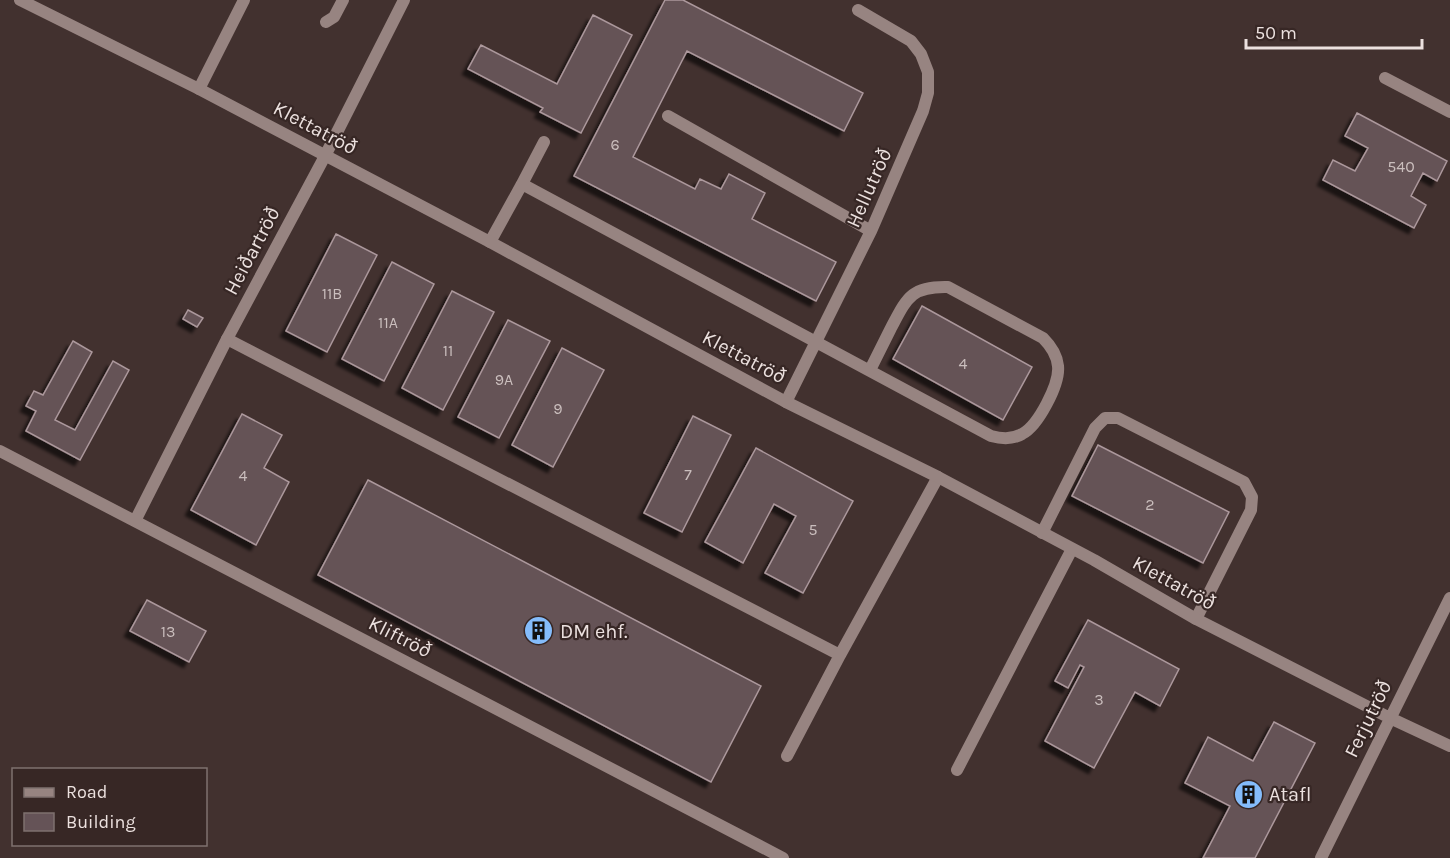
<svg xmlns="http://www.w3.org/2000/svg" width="1450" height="858" font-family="Karla,sans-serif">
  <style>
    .building { fill: #655357; stroke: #ac989c; stroke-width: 1.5; filter: url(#shadow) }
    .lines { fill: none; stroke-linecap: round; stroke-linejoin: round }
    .lane { stroke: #978481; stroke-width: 12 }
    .street { stroke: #978481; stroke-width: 12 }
    .labels { text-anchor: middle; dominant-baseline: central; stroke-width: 4.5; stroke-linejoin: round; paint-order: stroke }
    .number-label { font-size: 16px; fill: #cabebd }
    .street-label { font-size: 20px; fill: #ece1df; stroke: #372725 }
    .poi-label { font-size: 20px; fill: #ece1df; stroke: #372725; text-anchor: start }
  </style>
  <defs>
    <filter id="shadow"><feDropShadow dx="-5.5" dy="5.5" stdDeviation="1.5" flood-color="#0009"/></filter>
  </defs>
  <rect width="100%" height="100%" fill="#42312f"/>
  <path class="building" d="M665,0H683L863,93L844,131L687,51L633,157L695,189L700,179L721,189L729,174L765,193L752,219L836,262L816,301L574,176Z
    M593,15L632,35L581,133L540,112L543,108L468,69L481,45L557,84Z
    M1357,113L1447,161L1437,181L1423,173L1411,196L1426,205L1414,228L1323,180L1333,160L1355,171L1368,148L1345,136Z
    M336,234L377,255L327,352L286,331Z
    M392,262L434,284L384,381L342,359Z
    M452,291L494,312L443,410L402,388Z
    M922,306L1032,367L1003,420L893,359Z
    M188,310L203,318L197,327L183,319Z
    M508,320L550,341L499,438L458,417Z
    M73,341L92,352L55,420L75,430L113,361L129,370L80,460L26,431L36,411L26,406L34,391L43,395Z
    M562,348L604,370L553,467L512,445Z
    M242,414L282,435L264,468L289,482L256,545L191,510Z
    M693,416L731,435L682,532L644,513Z
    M1098,445L1229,512L1203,563L1072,496Z
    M756,448L853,501L803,593L765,573L796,516L774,504L743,563L705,542Z
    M368,480L761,686L711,782L318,575Z
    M147,600L206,631L189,662L130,631Z
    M1088,620L1179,669L1160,706L1135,692L1094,768L1045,741L1084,667L1080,665L1068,688L1055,681Z
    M1274,722L1315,743L1255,858H1203L1230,806L1185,783L1208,737L1253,761Z"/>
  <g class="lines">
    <path class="lane" d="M326,22L334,17L343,0
      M1385,78L1450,112
      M199,89L244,0
      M668,116L871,231
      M522,184L544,142
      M490,242L522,184L991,436C1002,439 1012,440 1022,434C1038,426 1060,384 1058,366C1057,355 1051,346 1043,338L948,287C911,286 907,298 891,328C884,342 877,356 870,370
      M227,339L840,655L938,477
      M786,402L871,231L923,111L928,93V72L921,54L911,41L858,10
      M1042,533L1095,428L1105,418H1118L1244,482L1252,497L1251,510L1196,619
      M787,756L840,655
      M957,770L1072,549"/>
    <path class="street" d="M20,0L199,89L490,242L786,402L938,477L1094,560L1196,619L1390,718L1450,746
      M0,451L783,858
      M135,521L227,339L325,156L404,0
      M1321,858L1450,598"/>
  </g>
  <defs>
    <symbol id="building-disc" viewBox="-11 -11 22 22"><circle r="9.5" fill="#84bcfb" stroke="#372725"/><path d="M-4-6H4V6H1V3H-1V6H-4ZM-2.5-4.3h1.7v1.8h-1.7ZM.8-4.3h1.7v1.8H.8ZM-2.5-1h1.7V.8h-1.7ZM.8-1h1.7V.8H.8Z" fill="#111"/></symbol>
  </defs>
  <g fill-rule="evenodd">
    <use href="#building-disc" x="522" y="614" width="33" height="33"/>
    <use href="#building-disc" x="1232" y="778" width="33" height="33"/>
  </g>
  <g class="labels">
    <g class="number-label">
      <text x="615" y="144">6</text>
      <text x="1401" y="166">540</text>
      <text x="332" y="293">11B</text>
      <text x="388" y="322">11A</text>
      <text x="448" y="350">11</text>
      <text x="963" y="363">4</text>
      <text x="504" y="379">9A</text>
      <text x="558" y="408">9</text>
      <text x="688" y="474">7</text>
      <text x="243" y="475">4</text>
      <text x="1150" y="504">2</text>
      <text x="813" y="529">5</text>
      <text x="168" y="631">13</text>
      <text x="1099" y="699">3</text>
    </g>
    <g class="street-label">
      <text transform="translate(315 128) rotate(28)">Klettatröð</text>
      <text transform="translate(869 188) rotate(-66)">Hellutröð</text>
      <text transform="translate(252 251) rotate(-62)">Heiðartröð</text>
      <text transform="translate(744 357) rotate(28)">Klettatröð</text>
      <text transform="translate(1174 583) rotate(29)">Klettatröð</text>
      <text transform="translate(400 637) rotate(27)">Kliftröð</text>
      <text transform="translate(1368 719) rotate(-64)">Ferjutröð</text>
    </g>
    <g class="poi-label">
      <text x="560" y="631">DM ehf.</text>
      <text x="1269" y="794">Atafl</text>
    </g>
  </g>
  <rect x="12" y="768" width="195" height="78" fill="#372725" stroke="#7f716f" stroke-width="1.5"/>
  <rect x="24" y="788" width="30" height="9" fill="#978481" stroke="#7f716f" stroke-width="1.5"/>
  <text x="66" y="798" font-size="18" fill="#ece1df">Road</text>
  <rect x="24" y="813" width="30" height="18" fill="#655357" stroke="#7f716f" stroke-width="1.5"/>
  <text x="66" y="828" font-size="18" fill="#ece1df">Building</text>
  <path d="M1246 39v9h176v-9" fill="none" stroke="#ece1df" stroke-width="3"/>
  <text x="1255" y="39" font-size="18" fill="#ece1df" stroke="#372725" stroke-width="4.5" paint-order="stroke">50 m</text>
</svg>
